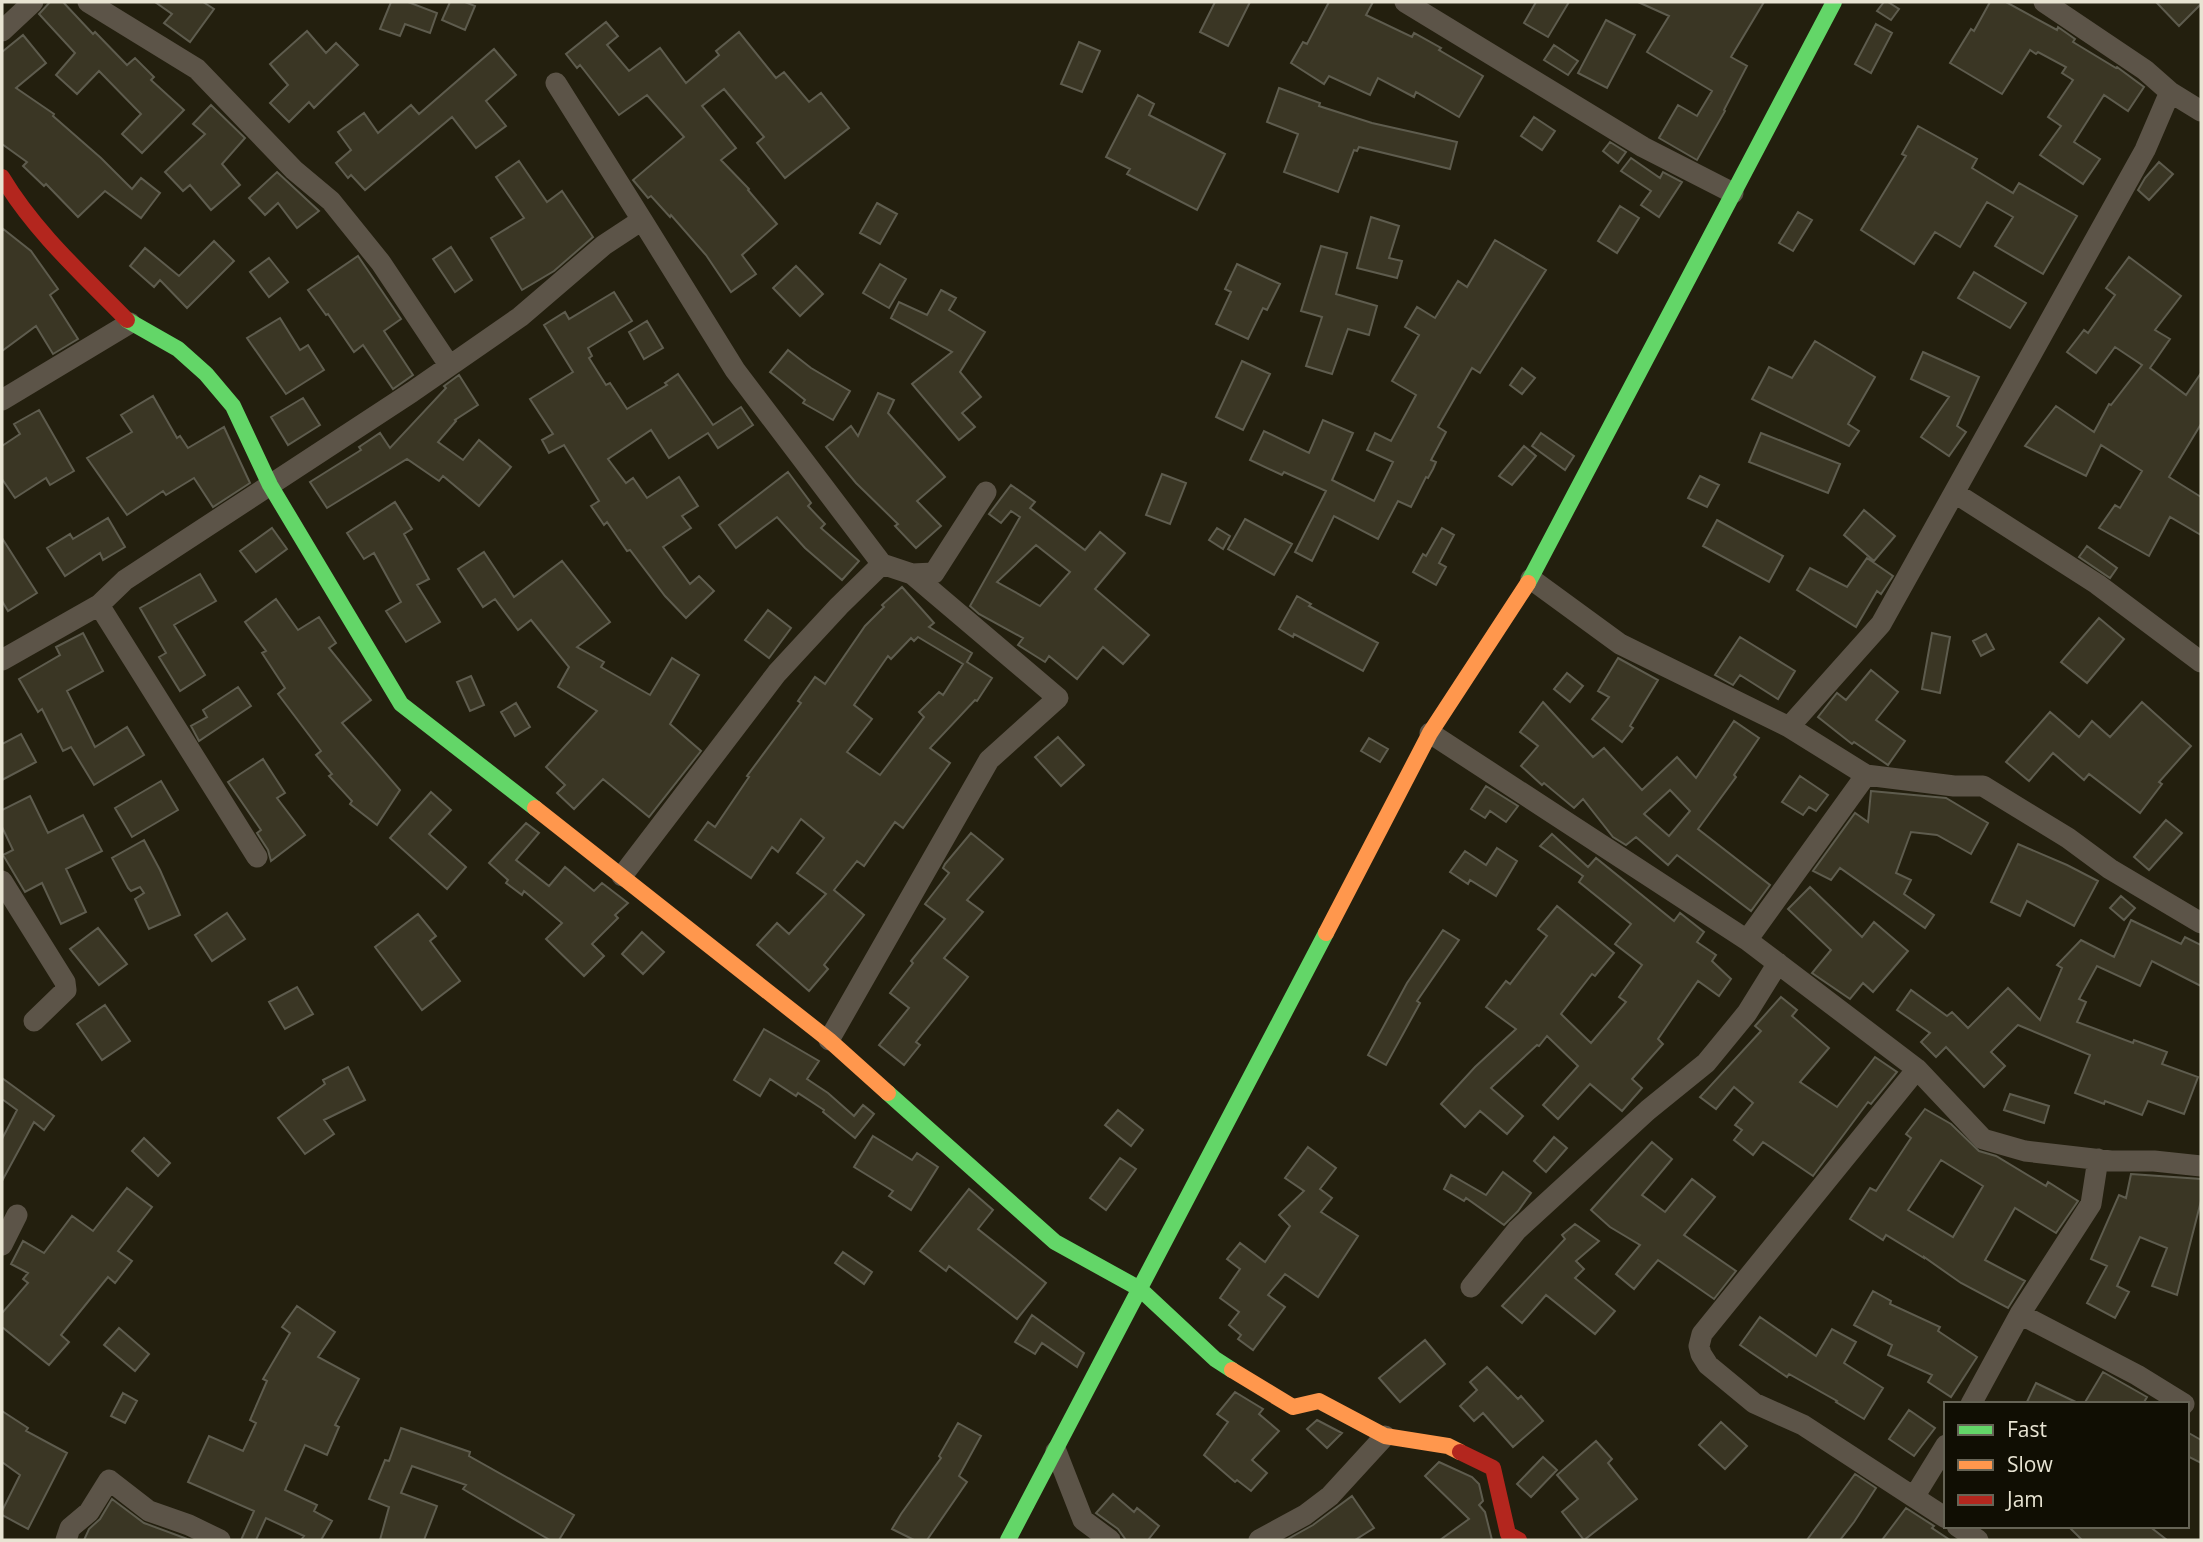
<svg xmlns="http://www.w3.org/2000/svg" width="2203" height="1542" font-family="'Open Sans',sans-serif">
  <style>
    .building { fill: #3a3624; stroke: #5e5c4e; stroke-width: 2; fill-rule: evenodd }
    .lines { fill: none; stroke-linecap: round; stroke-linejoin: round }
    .street { stroke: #5c5448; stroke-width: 21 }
    .fast { stroke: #63d668; stroke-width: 16 }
    .slow { stroke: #ff974d; stroke-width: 16 }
    .jam { stroke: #b3261e; stroke-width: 16 }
  </style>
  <rect width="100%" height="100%" fill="#231f0e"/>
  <path class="building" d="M50,2H63L93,34L95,32L127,65L135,58L154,77L151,80L184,110L142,153L122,134L141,114L99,71L77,94L56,75L75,53L39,14Z
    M155,2H203L214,9L190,42L164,23L172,14Z
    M391,2H408L437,13L430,33L405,24L400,36L380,29Z
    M450,2H465L475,6L465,30L442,20Z
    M1215,2H1250L1228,46L1200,32Z
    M1329,2H1373L1366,15L1412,37L1414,33L1441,48L1439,50L1483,76L1459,117L1416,92L1414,97L1378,78L1370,95L1329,76L1324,84L1291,63L1303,42L1307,44Z
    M1536,2H1569L1548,37L1524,23Z
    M1638,2H1764L1731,57L1747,66L1724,110L1725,111L1697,160L1659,138L1678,105L1697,116L1712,91L1647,52L1669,16Z
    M1884,2H1888L1899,9L1891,20L1877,11Z
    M1990,2H2006L2057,30L2058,27L2075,39L2073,42L2116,68L2117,67L2144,87L2128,111L2104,95L2074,142L2100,159L2083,184L2040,155L2061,126L2048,117L2073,80L2062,73L2066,67L2038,52L2036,54L2030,50L2002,94L1950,63L1971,29L1974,31Z
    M2156,2H2201V4L2179,26Z
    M1606,20L1635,35L1607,88L1578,73Z
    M606,22L618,36L607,45L629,71L660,48L686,83L719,55L716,51L739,32L776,78L784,72L809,102L821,93L849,128L785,178L757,143L764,137L724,89L702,106L736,148L721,160L749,189L748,190L777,224L742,255L756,274L731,292L706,255L671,215L670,217L651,196L648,198L633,180L684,137L647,95L619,115L580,65L577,68L566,54Z
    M1876,24L1892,33L1871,73L1855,64Z
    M307,31L326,53L336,43L358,65L314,108L309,102L289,122L270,103L288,85L270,64Z
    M23,35L46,63L16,88L54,114L53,116L101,158L132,189L141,178L160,193L141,218L105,191L78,217L46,184L44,186L23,166L27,162L2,144V52Z
    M1079,42L1100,51L1082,92L1061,84Z
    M1554,45L1578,61L1568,75L1544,60Z
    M494,49L516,75L486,101L506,126L476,148L452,117L365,190L351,175L348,178L336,163L351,150L338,132L364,113L378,133L411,105L419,114Z
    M1279,88L1320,103L1319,106L1372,123L1457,142L1450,169L1359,147L1357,151L1354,150L1338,192L1284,172L1298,134L1267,122Z
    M1138,95L1154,104L1149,115L1225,154L1197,210L1127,174L1130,169L1106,157Z
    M211,105L245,138L222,164L240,185L211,210L190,185L183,191L165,172L205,134L193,124Z
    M1534,117L1555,131L1542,150L1521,136Z
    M1918,126L1977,159L1972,168L2013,193L2019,183L2077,216L2043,274L1995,246L2013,217L1987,202L1960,247L1935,232L1914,264L1861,230L1906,156L1902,154Z
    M1610,142L1626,152L1618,163L1603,151Z
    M1631,158L1660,178L1663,172L1682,182L1659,217L1641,205L1651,191L1621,171Z
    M519,161L547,202L562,191L593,237L554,271L522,290L491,238L524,218L496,177Z
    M2159,162L2173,174L2149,200L2138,190L2145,178Z
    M277,172L319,211L297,228L278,203L265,215L249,198Z
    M877,203L897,214L880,244L860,233Z
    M1620,206L1639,218L1617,253L1598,241Z
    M1798,212L1812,220L1793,251L1779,243Z
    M1371,217L1399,226L1389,258L1402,261L1397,278L1357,268Z
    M2,228L31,251L58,289L50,295L78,339L53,354L36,326L2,351Z
    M1495,240L1546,270L1480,373L1472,368L1438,427L1446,432L1431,460L1436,462L1433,469L1428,478L1426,477L1411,507L1398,501L1378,539L1334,516L1312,561L1295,552L1326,491L1284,472L1282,475L1250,460L1264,431L1309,453L1323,420L1353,433L1332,480L1374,501L1393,462L1367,450L1375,433L1391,441L1416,395L1392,381L1419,335L1405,327L1417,307L1435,318L1458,281L1467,287Z
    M214,241L234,261L187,308L160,280L154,287L130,266L145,248L179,276Z
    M1321,246L1347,253L1336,294L1377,306L1369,335L1348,329L1332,374L1306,366L1322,317L1301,311Z
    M451,247L472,280L455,292L433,259Z
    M358,256L401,319L384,331L413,375L393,389L363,345L354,352L328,314L326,315L308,290Z
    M2129,257L2181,296L2155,330L2170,339L2150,368L2186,395L2201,373V424L2169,477L2201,497V535L2170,517L2149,556L2099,528L2115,505L2120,508L2142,471L2101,445L2086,476L2025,446L2056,406L2094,432L2109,404L2111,405L2142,365L2115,347L2096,373L2067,352L2084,330L2088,333L2115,295L2106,288Z
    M269,258L288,282L269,297L250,272Z
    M880,264L906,279L889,308L863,293Z
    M1237,264L1280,284L1267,310L1263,308L1248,339L1216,324L1231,292L1225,289Z
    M796,266L823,294L800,316L773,288Z
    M1974,272L2026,303L2010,328L1958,298Z
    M941,290L956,298L949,310L985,332L960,372L981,397L962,413L975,427L959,440L912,384L952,352L891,318L899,302L927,315Z
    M614,292L632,321L588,348L592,356L589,358L606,385L610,383L627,409L667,385L665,383L678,374L713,425L741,407L753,425L718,448L708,433L669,458L651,430L608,459L626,483L633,478L647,498L679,477L698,506L682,516L691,528L663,547L690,584L699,576L714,591L686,618L665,596L630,550L627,551L607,522L604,525L591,506L599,501L564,445L549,453L542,440L553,434L530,399L573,372L544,325L565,312L569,319Z
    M280,318L300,350L308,345L324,370L286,394L247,338Z
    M647,321L663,348L644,359L629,332Z
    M1815,341L1875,377L1848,424L1859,431L1849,446L1752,399L1769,367L1792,378Z
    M788,350L811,368L850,391L833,420L803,403L805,400L770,372Z
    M1923,352L1979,377L1957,426L1966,432L1949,456L1921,437L1949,397L1911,379Z
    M1242,361L1270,374L1243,430L1216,417Z
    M1522,368L1535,378L1522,394L1510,385Z
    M459,375L478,405L455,420L456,421L438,442L463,460L479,440L511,467L479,506L443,476L439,481L407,459L327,508L310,482L361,450L359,447L380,433L390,448L446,388L444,386Z
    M878,393L894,400L888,413L945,477L917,501L941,526L916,548L895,526L898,524L856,483L826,447L851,426L858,436Z
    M153,396L177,438L180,436L188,448L224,427L250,483L213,507L194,478L166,495L163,491L127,515L87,458L132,432L121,415Z
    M303,398L320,425L288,445L271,417Z
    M39,410L74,471L50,485L46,478L15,498L2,479V446L20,434L14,424Z
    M1541,433L1574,456L1565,470L1532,446Z
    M1761,433L1840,464L1828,493L1749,462Z
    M1524,446L1536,456L1512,485L1499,476Z
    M788,472L811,503L808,506L825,524L821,528L859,561L842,580L805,548L777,517L736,548L719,525Z
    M1162,474L1186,483L1170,524L1146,515Z
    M1700,476L1719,485L1707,507L1688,498Z
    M1011,485L1035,502L1030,508L1085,550L1100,532L1125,553L1095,589L1149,635L1123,664L1103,647L1077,679L1049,656L1045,662L1018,645L1023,638L979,614L970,606L1020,517L1011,511L1001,523L989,514ZM1036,545L1070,572L1040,606L997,582Z
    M395,502L412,529L404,534L429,579L417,585L440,622L406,642L386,611L401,602L374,553L364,559L347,533Z
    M1864,510L1895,536L1874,561L1844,535Z
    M108,518L125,547L103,560L100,553L65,576L47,548L70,534L73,539Z
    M1245,519L1292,544L1274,575L1228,549Z
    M1717,520L1783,556L1769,582L1703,546Z
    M272,528L287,549L256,572L240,551Z
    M1217,528L1230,536L1223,549L1209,540Z
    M1442,528L1454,535L1439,563L1446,567L1436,585L1413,572L1423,554L1426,556Z
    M2,538L37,593L8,611L2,601Z
    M2087,546L2117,568L2110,578L2079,557Z
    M484,552L514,597L562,561L610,622L577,647L604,662L601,667L650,695L672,658L699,675L670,724L701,751L649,817L603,779L574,809L557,793L565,785L546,767L597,711L558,687L569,667L531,620L518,630L495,599L483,607L458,569Z
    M1867,558L1893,576L1881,594L1877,591L1856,627L1797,590L1810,568L1847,587Z
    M200,574L216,601L174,625L205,675L180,691L159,657L166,653L140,608Z
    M902,587L934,623L929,627L972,653L967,662L992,678L977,701L975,700L930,748L950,763L903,828L895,822L864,866L857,861L834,890L864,915L824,965L828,969L809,991L757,945L777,923L789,934L826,894L797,873L824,838L801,819L778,852L772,847L751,878L695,840L708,822L715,827L749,777L747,776L801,703L798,701L815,677L825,684L865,626L884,607L882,605ZM918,637L963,664L943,695L939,692L919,712L924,717L880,775L847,752L872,719L854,705L888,656L891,659L911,638L914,641Z
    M1297,596L1311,604L1309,606L1378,643L1363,671L1294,634L1293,637L1279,629Z
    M276,599L298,630L319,617L336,643L329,648L371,700L342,723L400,790L377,825L350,804L352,801L329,776L332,774L316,755L321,751L278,694L285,688L262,653L266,651L245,622Z
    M768,610L791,628L769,658L745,640Z
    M2099,618L2124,639L2087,683L2061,662Z
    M83,633L103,671L67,691L95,747L127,727L144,755L94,785L71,747L63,751L42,709L38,712L19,679L60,655L56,647Z
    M1932,633L1950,637L1940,693L1922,689Z
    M1986,634L1994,649L1981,656L1973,641Z
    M1740,637L1795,671L1778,699L1740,675L1733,685L1715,675Z
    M1618,658L1658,680L1630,726L1633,728L1622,742L1592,719L1609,697L1598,691Z
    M1871,670L1898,692L1876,720L1905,741L1888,765L1854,742L1852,744L1818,717L1837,693L1846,700Z
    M1567,673L1583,686L1570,702L1554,689Z
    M471,676L484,705L470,711L457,682Z
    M238,687L251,706L199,741L191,726L207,717L203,710Z
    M1543,702L1593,757L1604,748L1642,790L1677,757L1696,778L1734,721L1759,738L1734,775L1736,777L1698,829L1770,885L1751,911L1677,855L1668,865L1636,837L1626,845L1613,837L1583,799L1574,808L1544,783L1542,785L1521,766L1538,746L1520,732ZM1670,790L1690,811L1669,836L1644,814Z
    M2142,702L2191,746L2159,782L2162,784L2140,813L2089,774L2084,780L2053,753L2029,781L2006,762L2050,712L2079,737L2092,721L2110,737Z
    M516,703L530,727L515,736L501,712Z
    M21,734L36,762L2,780V744Z
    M1058,737L1084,765L1061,786L1035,757Z
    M1369,738L1388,749L1380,762L1361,751Z
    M263,759L285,793L277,798L305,835L271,861L268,850L257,833L261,830L228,782Z
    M1800,776L1828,795L1816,811L1809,807L1803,815L1782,802Z
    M161,781L178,810L132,837L115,808Z
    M1486,786L1518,806L1506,822L1490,811L1485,818L1471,809Z
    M1871,791L1946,798L1988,823L1971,854L1937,835L1911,832L1896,873L1911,880L1904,894L1934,915L1925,928L1840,868L1831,880L1813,871L1855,813L1868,822Z
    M431,792L451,810L429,834L466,867L447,889L390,838Z
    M30,796L48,833L83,815L102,851L66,869L86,912L61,924L42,883L25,892L3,855L13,850L2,827V810Z
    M2166,820L2182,833L2149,870L2134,857Z
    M526,823L539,833L516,860L549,886L565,867L594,891L602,883L628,903L615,915L618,918L592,944L604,956L584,976L546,939L562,923L524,891L522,895L506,883L508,880L489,863Z
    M971,833L1003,859L967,900L983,912L944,958L968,977L916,1042L920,1045L904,1065L879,1045L909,1008L890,993L913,963L911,961L945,919L925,904L949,873L943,868L945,864Z
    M1552,834L1588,867L1596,858L1674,921L1680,913L1704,932L1697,942L1716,955L1712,961L1731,979L1719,996L1698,981L1658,1039L1663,1044L1632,1079L1642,1088L1622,1111L1590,1084L1558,1119L1543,1105L1578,1066L1547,1036L1539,1046L1537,1045L1491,1088L1523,1116L1507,1134L1480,1111L1465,1127L1441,1104L1475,1067L1516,1029L1486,1007L1506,981L1510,984L1547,936L1538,929L1557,906L1614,953L1595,976L1592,974L1561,1014L1591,1043L1626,1002L1619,997L1642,965L1615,944L1631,924L1579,882L1583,876L1540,846Z
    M144,840L160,870L180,915L149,929L135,899L144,893L140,887L131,891L128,888L112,858Z
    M2018,844L2067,865L2098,881L2074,926L2027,901L2020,916L1991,902Z
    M1497,848L1517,861L1496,896L1470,880L1468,884L1450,872L1465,851L1486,865Z
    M1810,887L1862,937L1874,922L1908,951L1873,992L1863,983L1850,999L1812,973L1831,950L1788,909Z
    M2121,896L2135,908L2124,920L2110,908Z
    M227,913L245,939L212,961L195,935Z
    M418,914L436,936L430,941L460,981L422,1010L375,947Z
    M2131,920L2181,944L2185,937L2201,945V986L2152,961L2140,986L2097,966L2079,999L2086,1002L2077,1022L2133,1043L2134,1040L2167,1052L2162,1064L2198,1077L2184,1114L2148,1101L2142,1115L2105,1101L2104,1104L2075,1093L2090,1055L2018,1025L1991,1052L2005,1066L1984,1087L1946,1047L1936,1057L1921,1042L1930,1033L1897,1010L1911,990L1947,1016L1952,1012L1968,1028L2008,988L2040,1020L2062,968L2057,965L2081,940L2114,957Z
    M98,928L127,964L99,985L70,949Z
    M1443,930L1459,940L1417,1001L1420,1003L1386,1065L1368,1055L1407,983Z
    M642,932L664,952L643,974L622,954Z
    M297,987L313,1014L285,1029L269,1002Z
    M1781,997L1797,1010L1792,1016L1829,1048L1800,1082L1837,1107L1875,1057L1897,1072L1871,1104L1868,1102L1813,1176L1763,1142L1753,1155L1734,1140L1742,1130L1735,1125L1753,1103L1734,1087L1716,1109L1700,1097L1761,1031L1755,1026Z
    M105,1005L130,1041L102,1060L77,1024Z
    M764,1029L819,1061L807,1079L828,1093L854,1116L863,1105L874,1114L855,1138L823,1112L824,1110L798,1093L796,1096L770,1079L760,1096L734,1080Z
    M348,1067L365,1100L324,1120L334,1134L305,1154L278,1118L325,1084L323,1080Z
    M2,1078L54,1116L44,1130L34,1122L2,1181V1139L17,1110L2,1099Z
    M2010,1094L2049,1106L2044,1123L2004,1110Z
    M1925,1109L1951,1124L1979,1151L1996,1156L2046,1186L2048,1182L2078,1201L2056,1233L2015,1208L1985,1260L2025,1281L2008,1308L1961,1283L1924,1257V1258L1886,1235L1883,1240L1850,1219L1870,1188L1876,1191L1911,1138L1906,1134ZM1941,1160L1983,1186L1953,1237L1908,1210Z
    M1118,1110L1143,1130L1131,1146L1105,1125Z
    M873,1136L912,1160L917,1153L938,1167L911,1210L889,1196L893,1191L854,1167Z
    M1554,1137L1567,1148L1546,1172L1534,1161Z
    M144,1138L170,1163L158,1176L132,1151Z
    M1652,1142L1672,1159L1642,1195L1665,1212L1692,1179L1715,1197L1684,1235L1736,1271L1714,1299L1658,1260L1634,1289L1616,1274L1640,1245L1610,1227L1591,1210Z
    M1308,1147L1336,1168L1320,1189L1332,1198L1321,1212L1358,1236L1318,1297L1285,1274L1268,1295L1285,1307L1253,1350L1238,1339L1241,1335L1229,1325L1239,1312L1220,1298L1240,1269L1227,1259L1240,1243L1265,1262L1290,1226L1279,1215L1304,1191L1285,1178Z
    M1120,1158L1136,1169L1106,1210L1090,1198Z
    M1503,1172L1531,1193L1518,1211L1504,1225L1466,1198L1464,1201L1444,1189L1451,1175L1486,1195Z
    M2131,1174L2201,1179V1201L2177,1295L2152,1286L2167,1248L2140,1237L2117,1286L2129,1292L2115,1318L2087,1303L2107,1266L2091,1259L2119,1195L2126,1198Z
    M127,1188L152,1207L118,1251L132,1261L115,1283L108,1277L61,1335L69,1342L49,1365L2,1327V1313L28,1283L23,1279L28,1273L11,1264L23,1241L44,1253L72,1216L93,1231Z
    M969,1189L993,1210L978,1229L1046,1283L1017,1319L949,1266L946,1271L920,1251Z
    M1575,1224L1599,1241L1576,1261L1584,1269L1575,1278L1615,1311L1595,1334L1546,1295L1522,1323L1502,1306L1565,1239L1562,1235Z
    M843,1252L872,1272L864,1284L835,1263Z
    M1873,1291L1891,1301L1890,1304L1940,1327L1938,1331L1977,1357L1951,1397L1928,1382L1932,1375L1888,1355L1892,1345L1854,1325Z
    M297,1306L335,1332L318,1357L359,1379L335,1425L339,1427L327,1455L305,1445L285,1490L317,1505L314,1511L332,1521L321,1540H301L304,1536L266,1518L256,1540H241L254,1511L188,1482L209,1436L243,1451L256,1423L250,1420L267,1381L263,1379L290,1333L282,1327Z
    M1032,1315L1084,1353L1077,1367L1042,1343L1035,1354L1015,1342Z
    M1760,1317L1816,1356L1832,1329L1856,1342L1844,1363L1883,1388L1864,1419L1836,1402L1837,1401L1789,1374L1787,1377L1740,1345Z
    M119,1328L149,1354L135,1371L104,1345Z
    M1425,1340L1445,1364L1400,1402L1379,1378Z
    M1487,1367L1518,1399L1521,1396L1543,1421L1513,1447L1483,1413L1474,1421L1460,1406L1477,1390L1470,1382Z
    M2103,1372L2147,1397L2143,1404H2084Z
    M2036,1383L2080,1404H2026Z
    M1235,1392L1263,1409L1259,1414L1279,1431L1252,1460L1267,1473L1251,1491L1237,1480L1235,1482L1204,1455L1228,1422L1217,1414Z
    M123,1393L137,1401L125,1423L111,1416Z
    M1909,1410L1935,1428L1914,1456L1889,1439Z
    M2,1411L28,1428L26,1431L67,1453L28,1529L2,1515V1511L20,1475L2,1462Z
    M1317,1420L1342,1433L1327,1448L1307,1429Z
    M1721,1422L1747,1446L1725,1469L1699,1445Z
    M958,1423L981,1436L959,1476L967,1482L927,1540H914L892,1529L901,1514L941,1458L939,1456Z
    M401,1428L470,1452L469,1456L574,1515L559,1540H550L536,1532L463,1489L466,1485L412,1466L401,1493L437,1506L424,1540H380L389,1507L369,1499L385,1460L389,1461Z
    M2187,1432L2201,1440V1463L2187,1456Z
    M1596,1441L1612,1459L1608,1463L1637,1499L1584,1540L1562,1512L1578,1499L1557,1475Z
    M1543,1457L1557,1470L1531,1497L1517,1484Z
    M1439,1462L1472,1477L1479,1484L1483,1501L1479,1505L1485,1512L1492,1540H1440L1469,1519L1425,1476Z
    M1855,1474L1876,1488L1854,1522L1840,1540H1807Z
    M1113,1494L1134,1512L1137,1508L1159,1526L1148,1540H1126L1118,1529L1096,1513Z
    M1352,1496L1374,1528L1355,1540H1286L1313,1525Z
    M112,1499L144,1523L190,1540H84L89,1529L100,1519Z
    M1906,1508L1934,1526L1932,1528L1950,1540H1882Z
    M2068,1526H2149L2167,1540H2082Z"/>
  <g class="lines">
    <path class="street" d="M88,2L197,69L294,170L331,201L381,263L449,365
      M1405,2L1643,147L1733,193
      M2044,2L2145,70L2170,92L2201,111
      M2,31L33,2
      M642,220L735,370L882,564
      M2,400L130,323
      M1955,493L2097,584L2201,662
      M1531,579L1620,644L1789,727L1866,775L1954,786H1983L2068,838L2110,869L2201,923
      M99,605L257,857
      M2,660L99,605L125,580L412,392L520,317L604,245L642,220L556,83
      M1789,727L1881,624L2145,150L2170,92
      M1430,733L1747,940L1917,1069L1983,1139L2025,1151L2111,1161H2154L2201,1166
      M622,876L777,673L839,606L882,564L912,574L934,573L986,492
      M2,881L65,982L66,990L34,1021
      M1747,940L1866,775
      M829,1040L989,760L1058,698L912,574
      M1917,1069L1702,1334L1699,1346L1701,1354L1708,1365L1754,1403L1803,1425L1946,1518
      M2,1245L17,1215
      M1471,1287L1517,1230L1648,1110L1706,1063L1747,1013L1778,963
      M2020,1314L2137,1375L2184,1404
      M1971,1404L2020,1314L2091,1204L2098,1159
      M1056,1451L1083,1520L1110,1540
      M1914,1497L1946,1445
      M1957,1526L1978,1540
      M66,1540L70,1528L89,1512L109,1480L149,1511L189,1525L220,1540
      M1259,1540L1305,1515L1330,1496L1385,1436"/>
    <path class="fast" d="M127,320L178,349L206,374L233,406L270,485L401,704L535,808
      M1528,583L1834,2
      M888,1093L1055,1242L1140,1289L1215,1359L1232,1370
      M1008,1540L1326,933"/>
    <path class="slow" d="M535,808L829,1040L888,1093
      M1326,933L1430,733L1528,583
      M1232,1370L1293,1407L1319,1401L1385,1436L1448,1446L1460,1452"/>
    <path class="jam" d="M2,177C35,232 83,275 127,320
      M1460,1452L1493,1468L1508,1534L1519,1540"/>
  </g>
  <rect width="2203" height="1542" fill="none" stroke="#e8e4d3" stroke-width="7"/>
  <rect x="1944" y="1402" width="245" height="126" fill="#100e03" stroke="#666456" stroke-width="2"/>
  <rect x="1958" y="1425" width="35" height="10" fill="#63d668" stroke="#666456" stroke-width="2"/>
  <text x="2007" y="1437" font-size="21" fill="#e8e4d3">Fast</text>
  <rect x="1958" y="1460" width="35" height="10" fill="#ff974d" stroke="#666456" stroke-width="2"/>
  <text x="2007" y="1472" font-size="21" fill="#e8e4d3">Slow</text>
  <rect x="1958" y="1495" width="35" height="10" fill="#b3261e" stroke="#666456" stroke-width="2"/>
  <text x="2007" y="1507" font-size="21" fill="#e8e4d3">Jam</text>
</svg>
